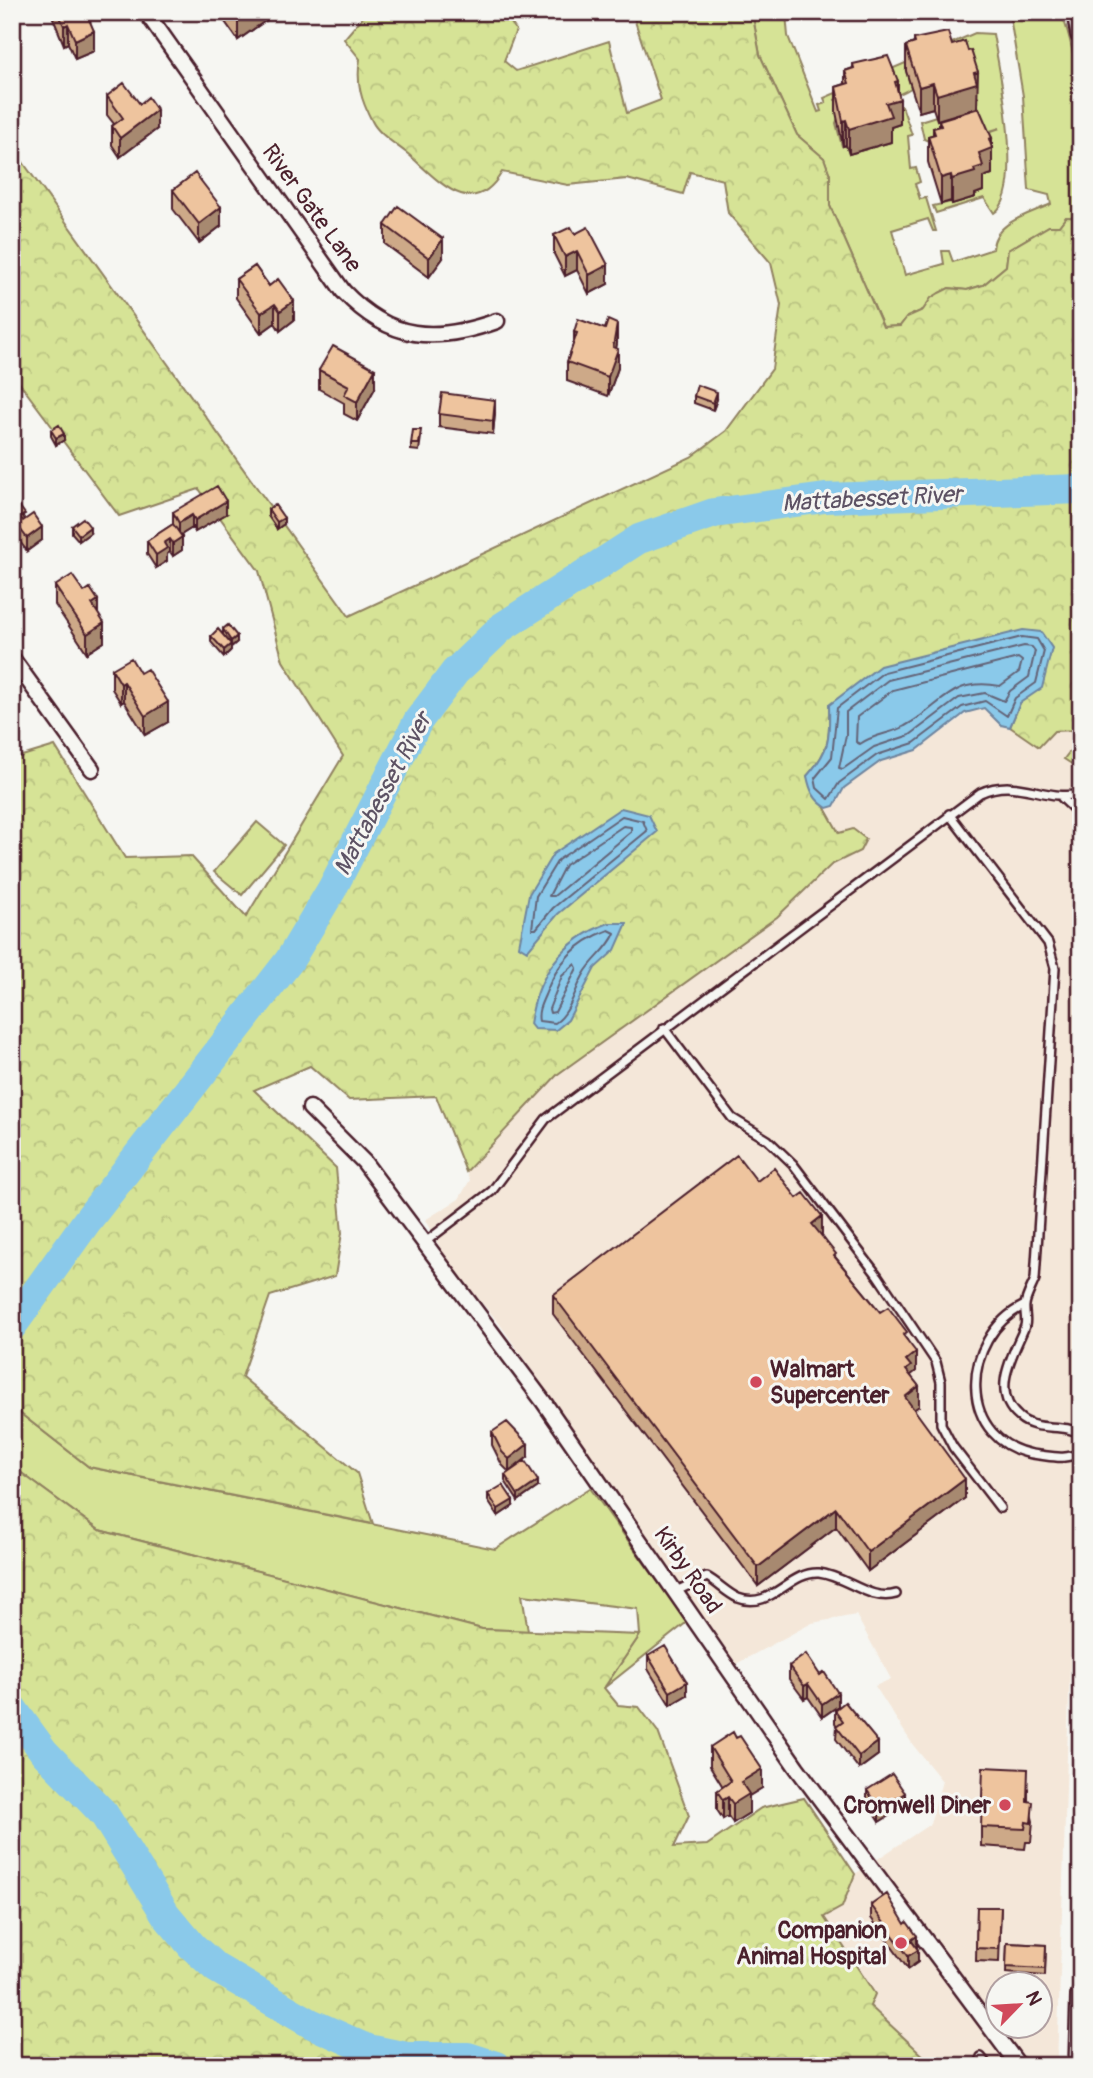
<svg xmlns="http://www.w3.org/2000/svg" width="1093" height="2078" font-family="Pangolin,sans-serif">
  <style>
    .built { fill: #f4e7d9; fill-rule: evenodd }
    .grass { fill: #d6e396; stroke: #908160; stroke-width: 2 }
    .forest { fill: url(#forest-crowns); stroke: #908160; stroke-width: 2 }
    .water { fill: #8ac9ea; stroke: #70859e; stroke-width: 2 }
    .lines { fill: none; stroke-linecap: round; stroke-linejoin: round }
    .shore { stroke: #646377; stroke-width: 2 }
    .river { stroke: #8ac9ea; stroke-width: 30 }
    .service-casing { stroke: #4a1f2b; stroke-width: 12 }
    .minor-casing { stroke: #4a1f2b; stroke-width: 19 }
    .secondary-casing { stroke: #4a1f2b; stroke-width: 24 }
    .service { stroke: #f6f6f2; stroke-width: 7 }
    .minor { stroke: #f6f6f2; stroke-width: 14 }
    .secondary { stroke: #f6f6f2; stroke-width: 19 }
    .wall { fill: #cda988; stroke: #4a1f2b; stroke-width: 2 }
    .shaded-wall { fill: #a7896f; stroke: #4a1f2b; stroke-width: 2 }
    .building { fill: #eec49e; stroke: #4a1f2b; stroke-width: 2 }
    .poi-dot { fill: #d1495b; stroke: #f6f6f2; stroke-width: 2.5 }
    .labels { text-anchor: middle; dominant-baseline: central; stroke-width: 6; stroke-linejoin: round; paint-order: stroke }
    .street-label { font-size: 23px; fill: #4a1f2b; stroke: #f6f6f2 }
    .poi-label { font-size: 23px; font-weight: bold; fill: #4a1f2b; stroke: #f6f6f2; text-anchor: end }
    .water-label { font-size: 24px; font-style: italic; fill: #5d5264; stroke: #f6f6f2 }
  </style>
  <defs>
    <pattern id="forest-crowns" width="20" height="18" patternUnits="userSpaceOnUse" patternTransform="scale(1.75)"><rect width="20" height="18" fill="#d6e396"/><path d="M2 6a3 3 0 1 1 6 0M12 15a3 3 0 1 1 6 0" fill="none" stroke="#b9c281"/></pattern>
  </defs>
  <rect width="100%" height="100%" fill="#f6f6f2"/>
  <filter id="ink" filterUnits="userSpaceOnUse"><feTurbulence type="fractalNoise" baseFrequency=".0143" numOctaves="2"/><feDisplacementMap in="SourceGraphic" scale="14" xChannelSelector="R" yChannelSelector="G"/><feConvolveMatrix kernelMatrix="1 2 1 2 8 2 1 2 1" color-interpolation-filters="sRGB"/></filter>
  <g filter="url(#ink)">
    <path class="built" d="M983,708L1001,725L1010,727L1039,747L1054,731L1078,730L1081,770V1324L1057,2066H919L929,2060L870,2006L875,1993L824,1917L842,1907L855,1874L930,1824L942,1781L913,1745L875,1686L891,1679L856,1615L812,1623L736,1664L499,1323L449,1264L425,1220L459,1199L470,1180L466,1172L558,1074L777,917L831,865L860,851L839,833L827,808L834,806L844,788L881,761L918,750L969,712ZM998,1983H1040V2025H998Z"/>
    <path class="grass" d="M752,12H789L786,14L788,36L818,112L821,111L819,105L826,103L824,98L975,33L993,34C999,69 1026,193 994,213L984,198L936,213L933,206L974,197L980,135L1000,128L939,146L924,139L920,121L936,116L937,120L977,108L906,71L911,88C887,103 881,93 856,93C849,94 841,98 834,100L846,97L836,123L842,146L846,145L849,154L886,128L895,108L902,106L912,135L908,136L911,169L916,168L920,182L915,184L920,199L926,198L936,231H933L928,219L892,230L905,275L944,264L942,251H949L953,262L993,249C993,222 1031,214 1051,204L1049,195L1029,190L1023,96L1010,17L1012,12H1061C1086,77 1081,150 1081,218L1066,217L1059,226H1049L1008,250L1006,266L983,285L967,290L949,288L939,293L923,310L907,317L900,326L883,327L830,206V175L824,158L797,135L760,55Z
      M257,822L284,845L242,895L214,872Z
      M12,1407L89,1467L495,1549L590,1488L687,1622L604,1688L640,1635L638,1609L522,1595L528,1631L482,1629L99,1530L12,1466Z"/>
    <path class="forest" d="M367,12H504L516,30L504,61L516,71L609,41L627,113L661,100L632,12H752L760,55L797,135L824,158L830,175V206L883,327L900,326L907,317L923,310L931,298L939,293L949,288L967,290L983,285L1006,266L1008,250L1049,226H1059L1066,217L1081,218V770L1064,759L1079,739L1078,730L1054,731L1039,747L1010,727L1020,703L829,705C830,738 830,750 807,776L839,833L853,829L866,839L860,851L831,865L777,917L558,1074L466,1172L436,1096L349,1100L310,1066L254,1090L336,1168L342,1233L335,1276L270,1296L242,1377L357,1473L373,1524L89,1467L12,1407V759L55,746L125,858L191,856L246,917L343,756L283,661L259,571L199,489L119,516L12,373V147L349,616L691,457L726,431L772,369L781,305L771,263L728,213L723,180L690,172L683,194L627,179L568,185L502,172C472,223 437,179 408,154C397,145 378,134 372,121C361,100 356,83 360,59L344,39Z
      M12,1466L99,1530L482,1629L640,1635L604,1688L618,1705L639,1707L658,1732L689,1816L674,1847L707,1845L761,1808L804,1798L855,1874L842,1907L824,1917L875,1994L870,2006L929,2061L919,2066H12Z"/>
    <path class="water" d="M1023,630L1041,632L1052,648L1042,688L1020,703L1010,727L1001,725L984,708L965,713L917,750L881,761L844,788L834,806L827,808C814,800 810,791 807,776C830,750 830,739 829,705L880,666Z
      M621,808L649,815L657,832L558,914L527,951L519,946L529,894L553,854Z
      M609,923H627L615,950L595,968L568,1020L556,1030L534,1029L530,1024C537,976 562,940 609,923Z"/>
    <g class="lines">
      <path class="shore" d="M1022,637L1037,639L1044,651L1036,683L1015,698L1007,716L985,701L962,707L914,743L877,755L839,783L829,799L817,788L815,778L832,757L837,708L884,672Z
        M1024,646L1032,647L1035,651L1029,677L1010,691L1004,701L985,693L959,698L910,735L874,747L843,769L839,768L846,735V712L888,680Z
        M1018,658L1022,661L1019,672L1000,686C950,677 944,705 905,726C891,734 874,734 860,744L856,742L857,717L893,690Z
        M622,816L643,821L647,831L553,908L536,929H532L536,896L558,860Z
        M623,826L631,827V832L554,896H549L565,865Z
        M609,930L615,933C608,950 593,958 584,974C575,989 570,1014 555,1023L539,1021C537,1012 541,1004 545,995C557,963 576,942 609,930Z
        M575,964L577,968L555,1012L550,1013L549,1009L562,976Z"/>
      <path class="river" d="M12,1326L87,1221L289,961L332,889L418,721L455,672L502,627L639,539L714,513L825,498L1081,489
        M12,1708L44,1752L104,1814L166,1915L192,1946L216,1968L310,2023L368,2049L407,2057H468L496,2066"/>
      <defs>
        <path id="service" d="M1062,798L1081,816
          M949,814L1048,943L1055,968L1035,1279C1032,1287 1026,1297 1025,1305C1024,1312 1027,1319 1025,1326C1014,1353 989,1392 1019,1417C1037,1433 1062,1422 1081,1434
          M664,1028L732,1118L768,1140L793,1164L878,1276L936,1362L941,1382V1424L953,1447L1000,1508
          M424,1243L492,1191L546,1119L980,793C1018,776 1043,802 1081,794
          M1025,1305C959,1337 955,1445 1039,1455C1055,1457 1066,1460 1081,1452
          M676,1591L707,1577C718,1583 727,1593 738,1598C771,1611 789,1571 819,1573C846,1576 870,1602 896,1594
          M981,2057L988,2066"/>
        <path id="minor" d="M146,12L343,291C390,341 435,343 497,321
          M12,658L92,769
          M310,1108L364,1162L543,1401L797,1768L1019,2066"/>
        <path id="secondary" d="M1077,12L1081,34
          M1079,2066L1081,1996"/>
      </defs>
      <use href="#service" class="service-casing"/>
      <use href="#minor" class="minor-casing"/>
      <use href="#secondary" class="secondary-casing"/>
      <use href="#service" class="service"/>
      <use href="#minor" class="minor"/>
      <use href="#secondary" class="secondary"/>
    </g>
    <path class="wall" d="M53,12H86L94,51L75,59L68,43L64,45L53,18Z
      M218,12H268V19L238,40Z
      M914,39L952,45L978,97L937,120L933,108L919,112L906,71V46L914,43Z
      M853,64L898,92L900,124L891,127V142L849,154L846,145L843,146L836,112V87L845,84V71L853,68Z
      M107,96L157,129L120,157L112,145V126L114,124L107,115Z
      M939,120L992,138V174L983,177V191L975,194V197L952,204L951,201L941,204L928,162V136L933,135V128L939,127Z
      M173,190L221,226L199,243L173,209Z
      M385,225L443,258L429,277L385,244Z
      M575,234L608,284L589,294L577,270L565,276L554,254V235Z
      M255,266L294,320L280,331L275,323L261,333L236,298V279Z
      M574,332L617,343L616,348L618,368L608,396L567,381V362L574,343Z
      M319,370L375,388L357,421L344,414V403L319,389Z
      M694,396L717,399L713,410L694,403Z
      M495,413L493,434L439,427V414Z
      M51,430L64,440L56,445L51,436Z
      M421,437L419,451L411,450V444Z
      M12,496L25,520L42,540L27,551L14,534Z
      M268,509L284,524L277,529L268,516Z
      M173,512L226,514L195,532L192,528L181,535L182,550L173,556L170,552L167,554V561L156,568L147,554V541L173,524Z
      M72,526L90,533L79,541L72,533Z
      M55,586L98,614L104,642L87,653L55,605Z
      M223,629L237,642L231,647V646V650L224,657L211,642V636L223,635Z
      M112,669L168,722L145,735L124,701L121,703L112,689Z
      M757,1181L822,1236L836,1258L880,1312L907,1340L916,1371L911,1375L919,1406L914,1409L965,1498L868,1571L836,1527L758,1586L553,1314V1295Z
      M492,1432L528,1457L509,1472L502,1465L492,1445Z
      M505,1475L538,1487L518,1501L505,1481Z
      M488,1494L513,1506L498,1516L488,1501Z
      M648,1656L687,1695L670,1705L648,1669Z
      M789,1666L838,1706L822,1717L808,1697L804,1699L789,1679Z
      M835,1710L878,1755L859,1769L836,1739L837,1726L835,1723Z
      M710,1747L762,1788L749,1796V1813L733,1823L728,1816L723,1819L717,1810V1791L723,1787L710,1766Z
      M1028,1789V1801L1033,1821L1031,1842H1026L1025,1849L981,1846V1827Z
      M867,1790L905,1806L879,1822L867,1803Z
      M871,1905L917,1949L918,1962L908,1969L871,1918Z
      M977,1907H1001L999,1962L976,1961Z
      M1007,1943L1046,1945L1045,1976L1006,1973Z"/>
    <path class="shaded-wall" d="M251,12H268V19L238,40V21Z
      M68,24V43L64,45V26Z
      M94,31V51L75,59V40Z
      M978,72L977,108L937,120V95Z
      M898,81V100L900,99V124L891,127V142L849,154V129L886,103L895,82Z
      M933,83V108L919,112V87Z
      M157,110V129L120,157V138Z
      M846,120V145L843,146V121Z
      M17,122V128L12,130V124Z
      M992,138V174L983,177V191L975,194V197L952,204V179L974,169L979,153L989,139Z
      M951,175V201L941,204V178Z
      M221,207V226L199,243V224Z
      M443,239V258L429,277V258Z
      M577,251V270L565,276V257Z
      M608,265V284L589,294V275Z
      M294,301V320L280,331V311Z
      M275,304V323L261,333V313Z
      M617,324V343L614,361L618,349V368L608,396V377Z
      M375,369V388L357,421V402Z
      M717,392V399L713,410V403Z
      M495,400V413L493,434V421Z
      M64,434V440L56,445V438Z
      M226,501V514L195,532V520Z
      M192,515V528L179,536V523Z
      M284,518V524L277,529V522Z
      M14,521V534L12,536V523Z
      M42,527V540L27,551V538Z
      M90,527V533L79,541V535Z
      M182,537V550L173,556V543Z
      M170,539V552L167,554V561L156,568V555L164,543Z
      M98,600V620L92,604Z
      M104,623V642L87,653V634Z
      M237,636V642L231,647V641Z
      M231,644V650L224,657V650Z
      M124,682V701L121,703V684Z
      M168,702V722L145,735V716Z
      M822,1216V1236L812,1243V1224Z
      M916,1352V1371L911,1375L906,1389V1360Z
      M919,1386V1406L905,1416V1397Z
      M528,1444V1457L509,1472V1459Z
      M965,1479V1498L868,1571V1552Z
      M538,1481V1487L518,1501V1495Z
      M513,1500V1506L498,1516V1509Z
      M836,1508V1527L758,1586V1567Z
      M687,1682V1695L670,1705V1692Z
      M808,1684V1697L804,1699V1686Z
      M838,1693V1706L822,1717V1704Z
      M878,1742V1755L859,1769V1756Z
      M762,1769V1788L749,1796V1813L733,1823V1804L741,1782Z
      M905,1793V1806L879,1822V1809Z
      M728,1797V1816L723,1819V1800Z
      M917,1936V1949L911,1940Z
      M918,1950V1962L908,1969V1956Z"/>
    <path class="building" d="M58,12H86L94,31L75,40L68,24L64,26Z
      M231,12H251L238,21Z
      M948,32L952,45L965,41L968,51L971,50L978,72L974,73L977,83L937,95L933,83L919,87L906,46L915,43L914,39Z
      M888,56L898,81L895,82L900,99L886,103L891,116L849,129L846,120L843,121L836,87L849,83L845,71L854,68L853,64Z
      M124,83L140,104L148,97L157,110L120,138L112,126L123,118L107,96Z
      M979,108L992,138L989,139L992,148L979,153L983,166L974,169L975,172L952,179L951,175L941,178L928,136L935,134L933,128L941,126L939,120Z
      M12,112L17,122L12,124Z
      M195,173L221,207L199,224L173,190Z
      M398,206L443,239L429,258L385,225Z
      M571,227L575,234L588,227L608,265L589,275L577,251L565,257L554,235Z
      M255,266L269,286L278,279L294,301L280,311L275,304L261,313L236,279Z
      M578,319L605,329L608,320L617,324L613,347L618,349L608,377L567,362L577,333L574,332Z
      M333,346L375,369L357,402L344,395L349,386L319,370Z
      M697,385L717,392L713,403L694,396Z
      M442,393L495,400L493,421L439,414Z
      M59,425L64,434L56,438L51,430Z
      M413,430H421L419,444H411Z
      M217,486L226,501L195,520L192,515L179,523L173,512Z
      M12,496L25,514L20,517L23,521L33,514L42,527L27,538L14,521L12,523Z
      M275,505L284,518L277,522L268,509Z
      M83,518L90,527L79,535L72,526Z
      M173,524L182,537L173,543L170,539L164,543L167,548L156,555L147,541Z
      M72,575L84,592L90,588L98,600L92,604L104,623L87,634L55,586Z
      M228,625L237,636L231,641L223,629Z
      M218,629L231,644L224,650L211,636Z
      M131,658L140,673L147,669L168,702L145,716L124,682L121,684L112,669Z
      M737,1155L757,1181L774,1168L797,1198L804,1193L822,1216L812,1224L836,1254L834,1256L880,1312L888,1307L907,1332L903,1335L916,1352L906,1360L911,1366L906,1370L919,1386L905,1397L965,1479L868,1552L836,1508L758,1567L553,1295Z
      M507,1422L528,1444L509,1459L502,1452L492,1432Z
      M525,1461L538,1481L518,1495L505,1475Z
      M503,1485L513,1500L498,1509L488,1494Z
      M665,1646L687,1682L670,1692L648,1656Z
      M806,1654L820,1675L824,1672L838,1693L822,1704L808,1684L804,1686L789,1666Z
      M845,1702L878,1742L859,1756L836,1726L843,1721L835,1710Z
      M733,1732L736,1738L740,1736L762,1769L741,1782L749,1794L733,1804L728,1797L723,1800L717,1791L731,1781L710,1747Z
      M983,1767L1028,1769L1027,1801L1033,1802L1031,1823L1026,1822L1025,1829L981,1827Z
      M892,1774L905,1793L879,1809L867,1790Z
      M887,1894L905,1924L907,1922L917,1936L911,1940L918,1950L908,1956L871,1905Z
      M977,1907H1001L999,1949L976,1948Z
      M1007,1943L1046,1945L1045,1969L1006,1967Z"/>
  </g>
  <g class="poi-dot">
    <circle cx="756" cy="1382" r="7"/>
    <circle cx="1005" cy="1805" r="7"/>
    <circle cx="901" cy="1943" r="7"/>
  </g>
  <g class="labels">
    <g class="street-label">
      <text transform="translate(312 208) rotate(54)">River Gate Lane</text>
      <text transform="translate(688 1570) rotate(55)">Kirby Road</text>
    </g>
    <g class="poi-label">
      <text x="770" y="1369" text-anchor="start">Walmart<tspan x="770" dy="26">Supercenter</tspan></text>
      <text x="991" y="1805">Cromwell Diner</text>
      <text x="887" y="1930">Companion<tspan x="887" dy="26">Animal Hospital</tspan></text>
    </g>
    <g class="water-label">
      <text transform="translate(872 499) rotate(-3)">Mattabesset River</text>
      <text transform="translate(383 794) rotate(-62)">Mattabesset River</text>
    </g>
  </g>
  <rect width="1093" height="2078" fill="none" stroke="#f6f6f2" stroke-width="42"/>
  <rect x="21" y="21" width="1051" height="2036" fill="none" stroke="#4a1f2b" stroke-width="2.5" filter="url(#ink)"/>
  <g transform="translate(1019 2005) rotate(65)"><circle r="33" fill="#f6f6f2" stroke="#b1a0a2" stroke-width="2"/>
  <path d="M0-5L12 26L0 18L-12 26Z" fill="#d1495b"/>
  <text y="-10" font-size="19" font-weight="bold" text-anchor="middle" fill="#4a1f2b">N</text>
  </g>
</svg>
